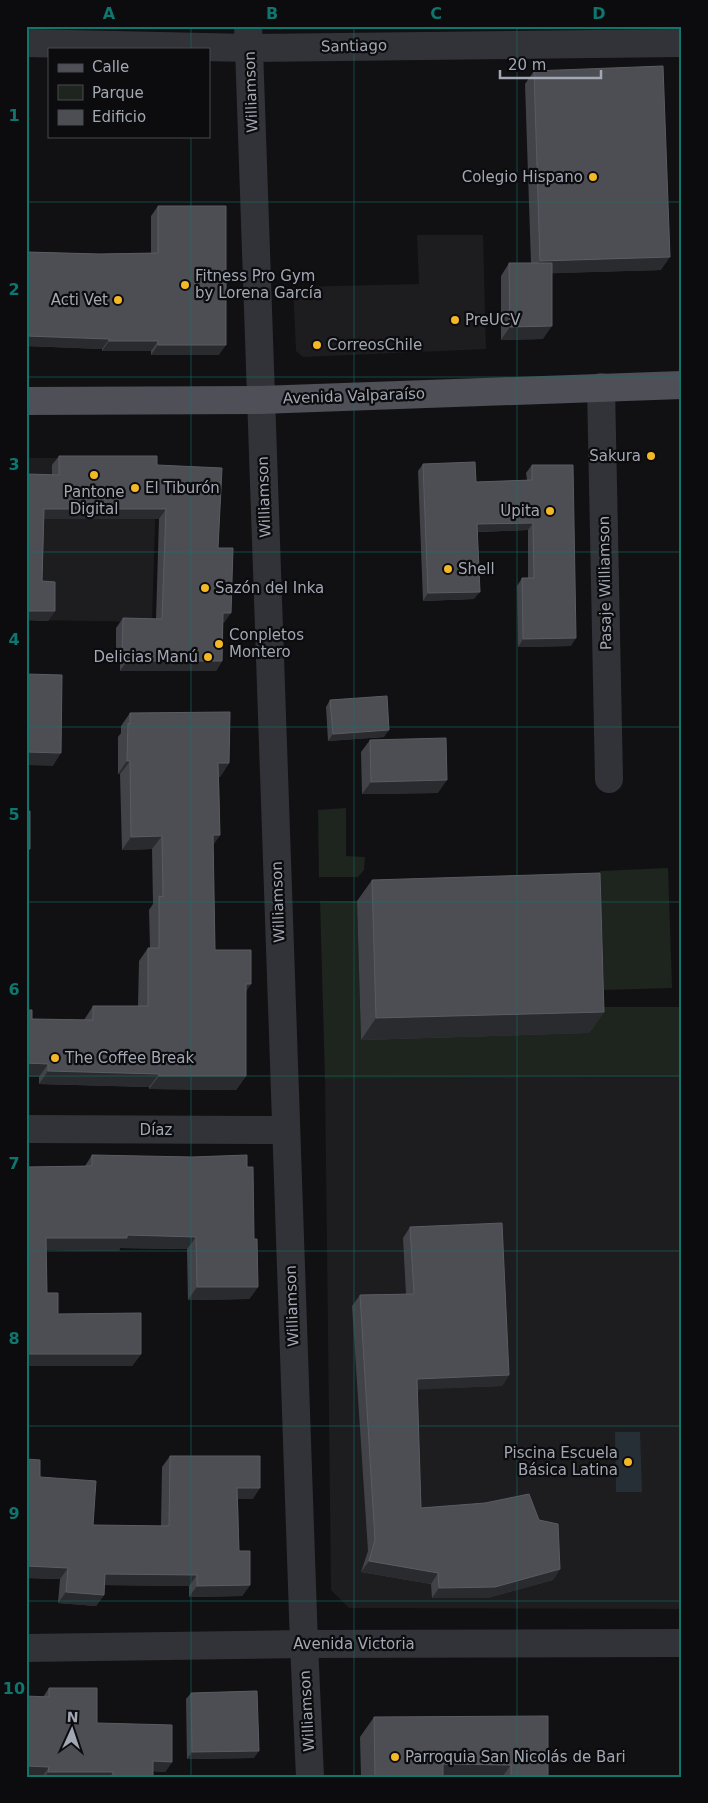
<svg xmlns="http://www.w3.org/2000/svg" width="708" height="1803" font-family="'DejaVu Sans',sans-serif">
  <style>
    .built { fill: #1d1d20 }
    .green { fill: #1d251e }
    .water { fill: #272f36 }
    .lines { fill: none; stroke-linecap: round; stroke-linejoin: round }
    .minor { stroke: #323338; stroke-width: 28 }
    .tertiary { stroke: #323338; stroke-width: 28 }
    .primary { stroke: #4e4f57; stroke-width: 28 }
    .wall { fill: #424348 }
    .shaded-wall { fill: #2a2b2e }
    .building { fill: #4d4e54; stroke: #5a5c63 }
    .grid { fill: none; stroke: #0f766e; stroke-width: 1; stroke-opacity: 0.55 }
    .poi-dot { fill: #f4b827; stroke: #0c0c0e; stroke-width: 2 }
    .labels { text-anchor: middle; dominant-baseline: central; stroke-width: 4.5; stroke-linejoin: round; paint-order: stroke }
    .street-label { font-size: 15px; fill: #a2a7b4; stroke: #0c0c0e }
    .poi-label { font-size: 15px; fill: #a2a7b4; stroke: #0c0c0e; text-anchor: start }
    .neatline { fill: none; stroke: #0f766e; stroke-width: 2 }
    .grid-label { font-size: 16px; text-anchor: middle; font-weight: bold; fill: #0f766e }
  </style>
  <rect width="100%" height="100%" fill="#111113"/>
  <path class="built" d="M417,235H483L486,349L303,357L296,351L293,287L419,284Z
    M26,458H157L152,622L26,620Z
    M680,1077L682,1609L349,1608L331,1590L325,1079Z"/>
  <path class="green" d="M346,808V856L365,857L364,870L358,877H319L318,810Z
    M668,868L672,988L604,990L600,871Z
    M320,901H357L361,1039L589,1033L588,1007H680V1077L325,1079Z"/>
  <path class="water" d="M615,1432H640L642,1492H616Z"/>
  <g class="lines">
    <path class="minor" d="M248,26L249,48
      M601,387L609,779
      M304,1644L310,1777"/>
    <path class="tertiary" d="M26,43L249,48L682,43
      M249,48L304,1644
      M26,1129L286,1130
      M26,1648L304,1644L682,1643"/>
    <path class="primary" d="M26,401L260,400L682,385"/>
  </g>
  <path class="wall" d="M534,71L661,270L552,273L543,339L501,340V276L509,263H531L525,84Z
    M158,206L219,355H151V351H102V349L26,346V253L27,252L99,254L151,253V216Z
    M59,456L157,465L218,548L224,623H223L222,661L216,671H120V660H116V628L123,618L156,619L159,519H44L42,581L55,611L48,621L26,620V474L52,475V465Z
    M423,464L476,482L527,480L526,473L532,465L571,646L518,647L517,586L522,578H528V530L478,532L474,599L423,601L418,471Z
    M330,700L384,737L328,741L326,707Z
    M130,713L229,763L220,777H219L220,835L213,845L215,950L246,992V1076L236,1090L149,1089V1087L39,1084V1077H26V1010L32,1019L84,1020L93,1006H138L139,961L148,948H150L149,910L153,904L152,849L122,850L120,774H118V737L121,733V726Z
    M370,740L438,793L362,794L361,752Z
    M372,880L604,1012L589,1033L361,1040L357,901Z
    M92,1155L247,1167L258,1287L249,1299L188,1300L187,1249L120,1248L119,1251L46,1250L47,1293L58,1314L141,1354L132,1366H26V1167L85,1166Z
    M410,1227L509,1375L502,1386L417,1389L421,1508L539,1520L560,1569L553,1580L487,1598H432L431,1584L361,1572L368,1551L352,1306L360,1295L406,1294L403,1238Z
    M170,1456L253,1499H238L239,1551L250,1585L242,1596L189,1597V1586L104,1585V1595L96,1606L58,1603L60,1579L26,1578V1459L40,1477L93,1525L161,1526L162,1467Z
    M49,1688L97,1723L172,1762L165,1772L153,1771V1777H42L43,1697Z
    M191,1693L254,1758L187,1759L186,1699Z
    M374,1717L548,1777H361L360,1737Z"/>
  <path class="shaded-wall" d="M670,257L661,270L531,274L540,261Z
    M552,326L543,339L501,340L510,327Z
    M26,336L109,339L102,349L26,346Z
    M109,341H158L151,351H102Z
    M158,345H226L219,355H151Z
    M44,509H166L159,519H37Z
    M533,523L528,530L472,532L477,524Z
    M480,592L474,599L423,601L428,593Z
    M26,611H55L48,621L26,620Z
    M223,613H231L224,623H216Z
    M576,638L571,646L518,647L523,639Z
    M122,650H127L120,660H116Z
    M127,661H222L216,671H120Z
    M389,730L384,737L328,741L333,734Z
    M26,752L61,753L53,766L26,765Z
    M127,761H130L120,774H118Z
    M218,763H229L220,777L209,776Z
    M447,780L438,793L362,794L371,782Z
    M213,835H220L211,848Z
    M162,836L152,849L122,850L131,837Z
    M26,849H30L26,855Z
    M246,984H251L242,998Z
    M604,1012L589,1033L361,1040L376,1018Z
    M26,1063L48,1064L39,1077H26Z
    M48,1071L159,1074L149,1087L39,1084Z
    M159,1076H246L236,1090L149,1089Z
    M127,1235L196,1237L187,1249L120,1248L119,1251L37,1250L46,1238Z
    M197,1287H258L249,1299L188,1300Z
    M26,1354H141L132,1366H26Z
    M509,1375L502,1386L410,1390L417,1379Z
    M237,1488H260L253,1499H230Z
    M369,1561L438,1573L431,1584L361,1572Z
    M26,1566L68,1568L60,1579L26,1578Z
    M560,1569L553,1580L487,1598H432L439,1588Z
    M105,1574L197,1575L189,1586L97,1585Z
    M250,1585L242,1596L189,1597L197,1586Z
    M66,1592L104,1595L96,1606L58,1603Z
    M259,1751L254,1758L187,1759L192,1752Z
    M153,1761L172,1762L165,1772L146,1771Z
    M443,1764L511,1765L502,1777H434Z
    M26,1766L49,1767L42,1777L26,1776Z
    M48,1772H113L110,1777H45Z"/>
  <path class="building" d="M663,66L670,257L540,261L534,71Z
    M158,206H226V345H158V341H109V339L26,336L27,252L99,254L158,253Z
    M509,263H552V326L510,327Z
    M59,456H157V465L222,468L218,548H233L231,613H223L222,661H127V650H122L123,618L162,619L166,509H44L42,581L55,582V611H26V474L59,475Z
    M475,462L476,482L532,480V465H573L576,638L523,639L522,578H534L533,523L477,524L480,592L428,593L423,464Z
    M26,674L62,675L61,753L26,752Z
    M387,696L389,730L333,734L330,700Z
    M230,712L229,763H218L220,835H213L215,950H251V984H246V1076H159V1074L48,1071V1064L26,1063V1010H32V1019L93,1020V1006H148V948H159V896L163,897L162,836L131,837L130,761H127L128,723L130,724V713Z
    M446,738L447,780L371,782L370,740Z
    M26,811H30V849H26Z
    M600,873L604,1012L376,1018L372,880Z
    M92,1155L192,1157L247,1155V1167H253L254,1239H257L258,1287H197L196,1237L127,1235V1238H46L47,1293H58V1314L141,1313V1354H26V1167L92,1166Z
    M502,1223L509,1375L417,1379L421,1508L485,1503L529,1494L539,1520L558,1524L560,1569L495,1587L439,1588L438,1573L369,1561L375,1540L360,1295L414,1294L410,1227Z
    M170,1456H260V1488H237L239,1551H250V1585L197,1586V1575L105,1574L104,1595L66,1592L68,1568L26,1566V1459L40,1460V1477L96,1481L93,1525L169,1526Z
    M49,1688H97V1723L172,1725V1762L153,1761V1777H113V1772H48L49,1767L26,1766V1696L49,1697Z
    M257,1691L259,1751L192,1752L191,1693Z
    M548,1716V1777H511V1765L443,1764V1777H375L374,1717Z"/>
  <path class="grid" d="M191,26V49M354,26V1777M517,26V1777M191,136V1777M26,202H682M26,377H682M26,552H682M26,727H682M26,902H682M26,1076H682M26,1251H682M26,1426H682M26,1601H682"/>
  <g class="poi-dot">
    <circle cx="593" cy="177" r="5"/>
    <circle cx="185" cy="285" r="5"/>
    <circle cx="118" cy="300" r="5"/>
    <circle cx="455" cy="320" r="5"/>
    <circle cx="317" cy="345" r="5"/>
    <circle cx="651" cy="456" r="5"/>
    <circle cx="94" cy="475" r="5"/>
    <circle cx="135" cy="488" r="5"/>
    <circle cx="550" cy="511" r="5"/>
    <circle cx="448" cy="569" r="5"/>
    <circle cx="205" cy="588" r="5"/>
    <circle cx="219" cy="644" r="5"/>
    <circle cx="208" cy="657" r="5"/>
    <circle cx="55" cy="1058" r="5"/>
    <circle cx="628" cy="1462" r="5"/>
    <circle cx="395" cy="1757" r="5"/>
  </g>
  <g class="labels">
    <g class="street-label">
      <text transform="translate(354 46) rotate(-1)">Santiago</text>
      <text transform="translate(251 92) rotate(-92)">Williamson</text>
      <text transform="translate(354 396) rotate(-2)">Avenida Valparaíso</text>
      <text transform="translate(264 497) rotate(-92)">Williamson</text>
      <text transform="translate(605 583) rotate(-91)">Pasaje Williamson</text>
      <text transform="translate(278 902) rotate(-92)">Williamson</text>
      <text x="156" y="1130">Díaz</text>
      <text transform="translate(292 1306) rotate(-92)">Williamson</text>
      <text x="354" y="1644">Avenida Victoria</text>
      <text transform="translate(307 1711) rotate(-93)">Williamson</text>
    </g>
    <g class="poi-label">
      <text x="583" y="177" text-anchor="end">Colegio Hispano</text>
      <text x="195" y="276">Fitness Pro Gym<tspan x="195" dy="17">by Lorena García</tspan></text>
      <text x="108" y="300" text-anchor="end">Acti Vet</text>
      <text x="465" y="320">PreUCV</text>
      <text x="327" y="345">CorreosChile</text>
      <text x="641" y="456" text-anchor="end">Sakura</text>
      <text x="145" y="488">El Tiburón</text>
      <text x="94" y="492" text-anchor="middle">Pantone<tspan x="94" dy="17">Digital</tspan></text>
      <text x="540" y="511" text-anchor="end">Upita</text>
      <text x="458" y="569">Shell</text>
      <text x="215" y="588">Sazón del Inka</text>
      <text x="229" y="635">Conpletos<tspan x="229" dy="17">Montero</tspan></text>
      <text x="198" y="657" text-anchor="end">Delicias Manú</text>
      <text x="65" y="1058">The Coffee Break</text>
      <text x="618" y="1453" text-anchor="end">Piscina Escuela<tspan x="618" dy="17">Básica Latina</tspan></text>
      <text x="405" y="1757">Parroquia San Nicolás de Bari</text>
    </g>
  </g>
  <rect width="708" height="1803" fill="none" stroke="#0c0c0e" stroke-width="55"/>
  <rect x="48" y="48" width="162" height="90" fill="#0c0c0e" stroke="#484a50"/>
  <rect x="58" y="64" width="25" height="8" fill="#4e4f57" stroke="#484a50"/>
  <text x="92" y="72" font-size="15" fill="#a2a7b4">Calle</text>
  <rect x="58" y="85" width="25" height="15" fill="#1d251e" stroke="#484a50"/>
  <text x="92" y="98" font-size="15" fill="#a2a7b4">Parque</text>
  <rect x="58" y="110" width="25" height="15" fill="#4d4e54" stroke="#484a50"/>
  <text x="92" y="122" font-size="15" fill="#a2a7b4">Edificio</text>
  <g transform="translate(72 1730) rotate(3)" stroke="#0c0c0e" stroke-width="4" paint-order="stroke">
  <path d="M0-4L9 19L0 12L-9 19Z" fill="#a2a7b4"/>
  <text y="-8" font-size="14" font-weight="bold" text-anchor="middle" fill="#a2a7b4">N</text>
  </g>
  <path d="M500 70v8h101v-8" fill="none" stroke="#a2a7b4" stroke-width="2.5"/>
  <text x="508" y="70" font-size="15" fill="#a2a7b4" stroke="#0c0c0e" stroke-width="4" paint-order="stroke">20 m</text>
  <rect x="28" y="28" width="652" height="1748" class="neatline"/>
  <g class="grid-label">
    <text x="109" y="19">A</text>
    <text x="272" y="19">B</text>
    <text x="436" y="19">C</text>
    <text x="599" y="19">D</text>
    <text x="14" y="121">1</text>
    <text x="14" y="295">2</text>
    <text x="14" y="470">3</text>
    <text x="14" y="645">4</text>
    <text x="14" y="820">5</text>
    <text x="14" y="995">6</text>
    <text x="14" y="1169">7</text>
    <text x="14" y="1344">8</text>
    <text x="14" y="1519">9</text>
    <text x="14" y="1694">10</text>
  </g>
</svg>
